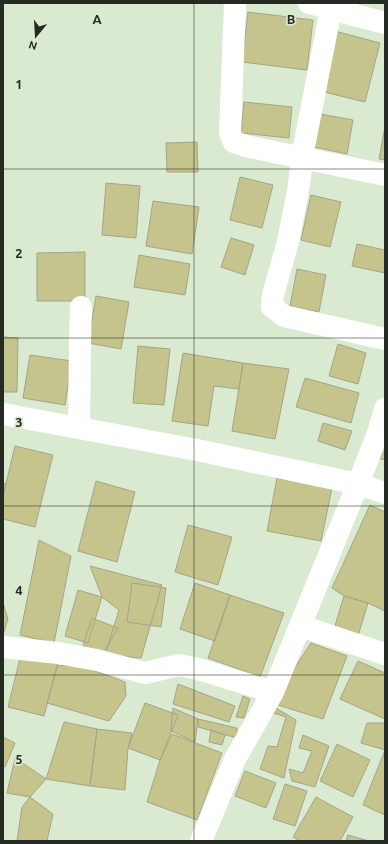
<svg xmlns="http://www.w3.org/2000/svg" width="388" height="844" font-family="Ubuntu,sans-serif">
  <style>
    .building { fill: #c5c48c; stroke: #a4a48a }
    .lines { fill: none; stroke-linecap: round; stroke-linejoin: round }
    .minor { stroke: #fff; stroke-width: 22 }
    .grid { fill: none; stroke: #252b22; stroke-width: 1; stroke-opacity: 0.55 }
    .grid-label { font-size: 13px; text-anchor: middle; font-weight: bold; fill: #252b22; stroke: #daead1; stroke-width: 3.5; stroke-linejoin: round; paint-order: stroke }
  </style>
  <rect width="100%" height="100%" fill="#daead1"/>
  <path class="building" d="M248,12L313,20L307,70L242,62Z
    M331,30L380,43L365,102L316,90Z
    M244,102L292,107L289,138L241,133Z
    M320,114L353,120L347,154L314,147Z
    M385,127V160L379,159Z
    M197,142L198,172H167L166,143Z
    M240,177L273,185L262,228L230,220Z
    M106,183L140,186L136,238L102,235Z
    M311,195L341,202L330,247L301,240Z
    M153,201L199,207L192,254L146,246Z
    M231,238L254,245L245,275L221,267Z
    M357,244L385,250V273L352,266Z
    M85,252V301H37V253Z
    M139,255L190,264L185,295L134,287Z
    M297,269L326,275L319,312L290,306Z
    M96,296L129,302L121,349L88,343Z
    M3,337L18,338L17,392H3Z
    M338,344L366,353L358,384L329,376Z
    M138,346L170,349L164,405L133,403Z
    M183,353L243,363L239,389L214,386L208,426L172,421Z
    M30,355L72,361L65,405L23,398Z
    M243,363L289,369L275,439L232,431Z
    M305,378L359,393L351,423L296,407Z
    M323,423L352,431L345,450L318,441Z
    M385,429V460L377,458Z
    M15,446L53,455L35,527L3,519V496Z
    M277,478L332,488L321,541L267,531Z
    M96,481L135,492L117,562L78,551Z
    M3,483L6,484L3,495Z
    M370,505L385,512V611L368,603L344,596L332,588Z
    M188,525L232,537L218,585L175,572Z
    M39,540L71,556L54,643L20,635Z
    M90,566L162,585L141,658L105,655L119,610L102,597Z
    M132,583L166,588L161,627L127,622Z
    M195,583L230,595L215,641L180,629Z
    M78,590L102,597L88,643L65,636Z
    M230,595L284,613L260,677L208,658Z
    M344,596L368,603L358,636L334,629Z
    M3,603L8,619L3,635Z
    M92,618L118,628L104,652H81Z
    M311,643L347,656L323,719L271,703Z
    M22,650L59,659L44,716L8,707Z
    M358,661L385,673V719L340,699Z
    M76,664L125,682L126,696L109,721L47,703L57,666Z
    M178,684L235,706L229,722L173,704Z
    M243,696L250,699L244,718L236,717Z
    M145,703L178,715L160,760L128,748Z
    M269,704L296,720L284,778L260,769L268,746L277,747L286,717L267,711Z
    M173,708L198,719L195,742L171,731Z
    M198,719L237,728V738L198,727Z
    M64,722L97,729L90,786L46,779Z
    M367,723H385V750L361,743Z
    M97,729L132,733L128,748L125,790L90,786Z
    M211,730L225,735L222,745L209,742Z
    M172,734L222,753L197,820L147,802L160,760Z
    M303,735L329,746L315,787L292,781L289,769L303,773L312,751L299,748Z
    M3,737L15,743L5,767L3,766Z
    M337,744L370,760L353,797L320,781Z
    M385,750V815L363,805Z
    M15,758L46,779L30,797L7,793Z
    M245,771L276,783L266,808L235,796Z
    M285,784L307,791L295,826L273,819Z
    M30,797L53,814L47,841H17L22,807Z
    M316,797L353,817L340,841H299L293,837Z
    M348,835L369,841H346Z"/>
  <g class="lines">
    <path class="minor" d="M235,3L230,133L234,142L246,146L385,175
      M309,3L331,9L302,157L299,185L288,242L273,295L272,307L284,316L385,339
      M331,9L385,23
      M3,414L197,450L358,484L385,493
      M79,428L80,342L81,307
      M301,626L385,654
      M3,647L58,653L97,660L145,673L179,665L198,669L273,692
      M201,841L235,759L273,692L358,484L378,433L385,409"/>
  </g>
  <path class="grid" d="M194,3V841M3,169H385M3,338H385M3,506H385M3,675H385"/>
  <g class="grid-label">
    <text x="97" y="24">A</text>
    <text x="291" y="24">B</text>
    <text x="19" y="89">1</text>
    <text x="19" y="258">2</text>
    <text x="19" y="427">3</text>
    <text x="19" y="595">4</text>
    <text x="19" y="764">5</text>
  </g>
  <rect width="388" height="844" fill="none" stroke="#252b22" stroke-width="8"/>
  <g transform="translate(36 36) rotate(198)" stroke="#daead1" stroke-width="3" paint-order="stroke">
  <path d="M0-3L7 15L0 10L-7 15Z" fill="#252b22"/>
  <text y="-6" font-size="11" font-weight="bold" text-anchor="middle" fill="#252b22">N</text>
  </g>
</svg>
